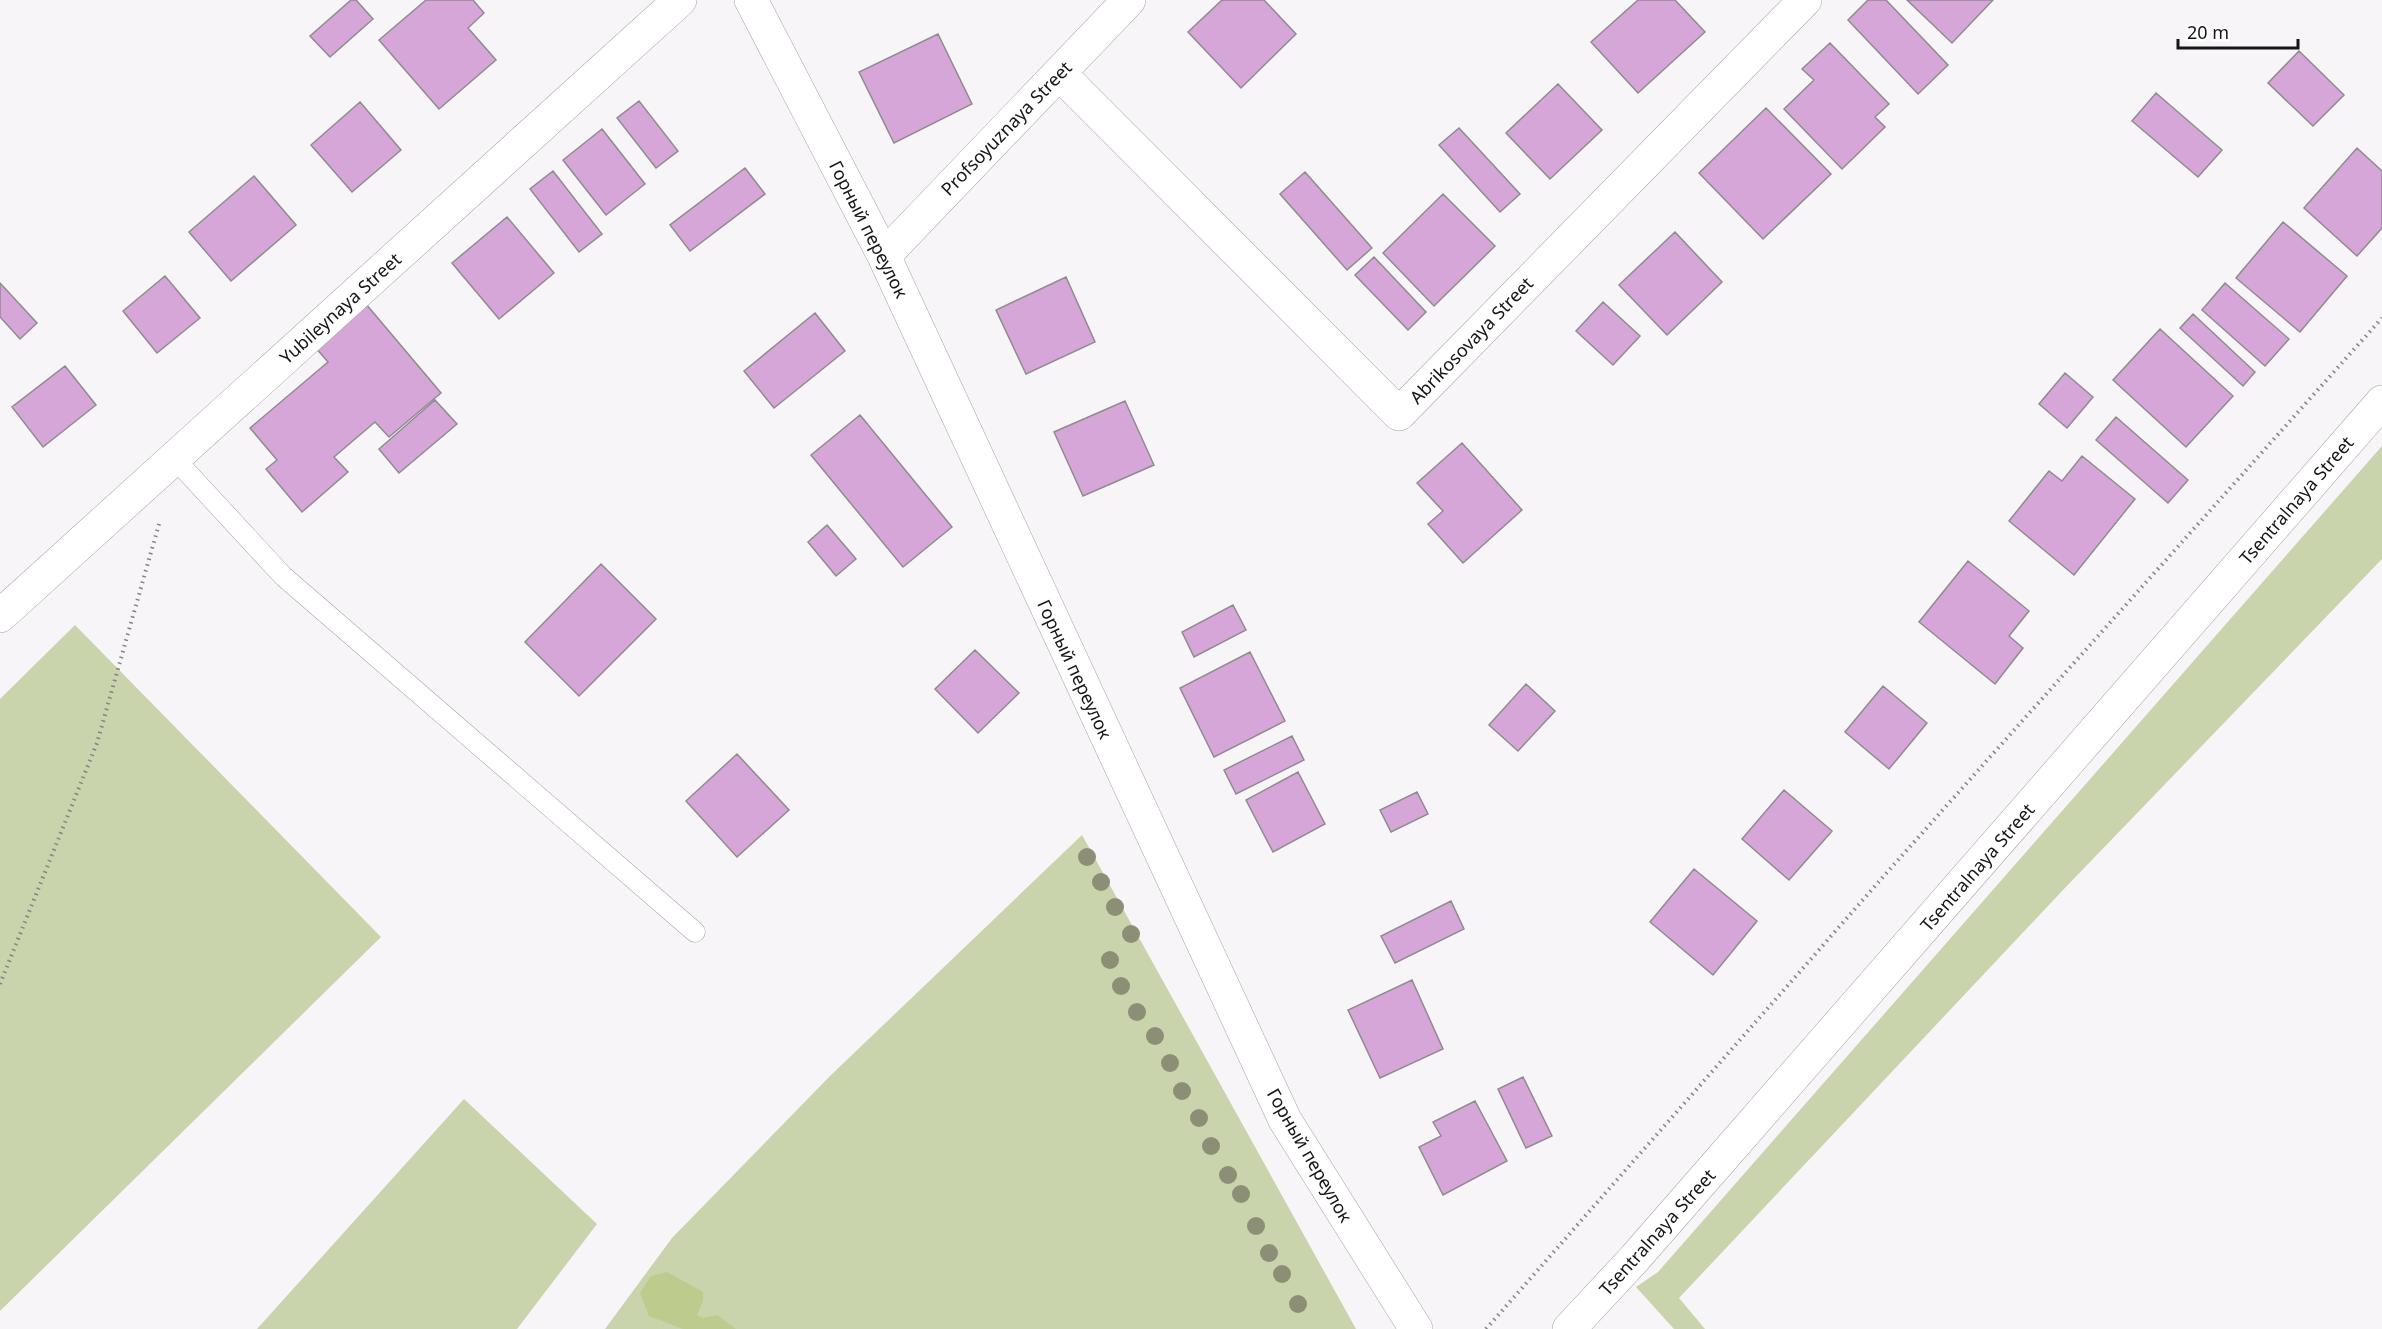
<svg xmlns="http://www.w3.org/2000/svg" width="2382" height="1329" font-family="'Noto Sans',sans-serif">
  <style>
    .green { fill: #c9d3ac }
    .forest { fill: #bdcc8d }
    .building { fill: #d5a6d7; stroke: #8f8b8f; stroke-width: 1.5 }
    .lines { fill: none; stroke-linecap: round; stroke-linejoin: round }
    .lane-casing { stroke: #a6a2a6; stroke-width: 21 }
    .street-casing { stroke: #a6a2a6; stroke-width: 34 }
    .secondary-casing { stroke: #a6a2a6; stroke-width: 34 }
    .path { stroke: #868386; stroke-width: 4; stroke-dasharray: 1.5 4.5; stroke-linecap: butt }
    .lane { stroke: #fff; stroke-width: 20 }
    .street { stroke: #fff; stroke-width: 33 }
    .secondary { stroke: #fff; stroke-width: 33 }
    .tree { fill: #8c8f76 }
    .labels { text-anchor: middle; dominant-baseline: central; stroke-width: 4.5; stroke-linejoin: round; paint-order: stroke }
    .street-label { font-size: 18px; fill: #171517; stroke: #fff }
  </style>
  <rect width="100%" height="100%" fill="#f8f5f9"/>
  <path class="green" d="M2382,446V559L2063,890L1679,1298L1705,1329H1674L1636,1287L1658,1272Z
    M75,625L381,937L0,1311V699Z
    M1082,835L1356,1329H605L672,1238L830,1076Z
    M464,1099L597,1224L517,1329H257Z"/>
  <path class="forest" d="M667,1272L703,1292V1301L697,1315L703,1318L717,1315L736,1329H683L649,1316L640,1293L651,1276Z"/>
  <path class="building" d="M351,0H356L373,19L330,57L310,36Z
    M426,0H473L484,13L468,28L496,60L439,109L379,40Z
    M1222,0H1264L1296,34L1241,88L1188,32Z
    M1638,0H1675L1705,32L1638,93L1591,42Z
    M1868,0H1886L1948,65L1918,94L1848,20Z
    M1907,0H1993L1952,43Z
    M938,34L972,104L894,143L859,72Z
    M1830,43L1889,104L1875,117L1885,127L1842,169L1784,109L1814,80L1802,69Z
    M2299,51L2344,95L2313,126L2268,83Z
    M1558,84L1602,130L1550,179L1506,133Z
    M2156,93L2222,150L2198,177L2132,121Z
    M639,101L678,151L656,168L617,118Z
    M360,102L401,150L352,192L311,145Z
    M1766,108L1831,174L1763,239L1699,173Z
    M1459,128L1520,194L1500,212L1439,145Z
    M602,129L645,184L606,215L563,160Z
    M2357,148L2382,171V228L2357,256L2304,208Z
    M745,168L765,194L690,251L670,225Z
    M553,171L602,234L579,252L530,189Z
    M1305,172L1372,248L1347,270L1280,194Z
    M254,176L296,225L231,281L189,232Z
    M1443,194L1495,246L1434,306L1383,253Z
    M507,217L554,273L499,319L452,263Z
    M2283,222L2347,276L2300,332L2236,278Z
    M1675,232L1722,282L1667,335L1619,285Z
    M1374,257L1426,312L1408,330L1355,275Z
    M165,276L200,318L157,353L123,311Z
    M1066,277L1095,342L1026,374L996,310Z
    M0,283L37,323L20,339L0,317Z
    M2225,283L2289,339L2265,366L2202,310Z
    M1603,302L1640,336L1613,365L1576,331Z
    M366,304L441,393L389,437L375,422L334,457L348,472L302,512L266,469L277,460L250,428L328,362L315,347Z
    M815,313L845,351L774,408L744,371Z
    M2193,314L2255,372L2243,386L2180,328Z
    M2160,329L2233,396L2186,447L2113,380Z
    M65,366L96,405L43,447L12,407Z
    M2065,373L2093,397L2067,428L2039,404Z
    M435,400L457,424L399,473L379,449Z
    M1125,401L1154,465L1083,496L1054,432Z
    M860,415L952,527L903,567L811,455Z
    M2116,417L2188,480L2168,503L2096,440Z
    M1462,443L1522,510L1463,563L1428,524L1443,511L1417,483Z
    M2082,456L2135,499L2074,575L2009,521L2049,471L2062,481Z
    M827,525L856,559L836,576L808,542Z
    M1968,561L2029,611L2009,636L2023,648L1995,684L1919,622Z
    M601,564L656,619L579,696L525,642Z
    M1233,605L1246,630L1194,657L1182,632Z
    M975,650L1019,693L978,733L935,689Z
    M1250,652L1285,721L1214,757L1180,688Z
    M1526,684L1555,711L1518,751L1489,725Z
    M1883,686L1927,723L1889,769L1845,732Z
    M1292,736L1304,760L1236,794L1224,770Z
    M737,754L789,810L737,857L686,801Z
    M1298,772L1325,824L1273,852L1246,800Z
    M1784,790L1832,831L1789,880L1742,839Z
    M1417,792L1428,814L1391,832L1380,810Z
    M1694,869L1757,921L1713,975L1650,922Z
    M1451,901L1464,929L1395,963L1381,936Z
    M1412,980L1443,1049L1380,1078L1348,1010Z
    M1523,1077L1552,1136L1526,1148L1498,1089Z
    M1475,1101L1507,1161L1443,1195L1419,1147L1441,1136L1433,1122Z"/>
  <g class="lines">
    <defs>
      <path id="lane" d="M174,458L283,576L695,932"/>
      <path id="street" d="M751,0L884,256L1285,1120L1416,1329
        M1059,73L1399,414L1805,0
        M884,256L1129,0
        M0,616L680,0"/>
      <path id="secondary" d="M1569,1329L1635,1258L2382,402"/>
    </defs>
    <use href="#lane" class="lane-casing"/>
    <use href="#street" class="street-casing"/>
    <use href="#secondary" class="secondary-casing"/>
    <path class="path" d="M0,984L97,743L159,524
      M1486,1329L1890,869L2382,318"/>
    <use href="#lane" class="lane"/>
    <use href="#street" class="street"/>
    <use href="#secondary" class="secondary"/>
  </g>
  <g class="tree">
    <circle cx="1087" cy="857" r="9"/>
    <circle cx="1101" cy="882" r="9"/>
    <circle cx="1115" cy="907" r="9"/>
    <circle cx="1131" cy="934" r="9"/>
    <circle cx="1110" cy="960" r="9"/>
    <circle cx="1121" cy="986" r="9"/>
    <circle cx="1137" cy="1012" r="9"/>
    <circle cx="1155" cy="1036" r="9"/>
    <circle cx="1170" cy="1063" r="9"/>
    <circle cx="1182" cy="1091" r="9"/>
    <circle cx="1199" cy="1118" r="9"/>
    <circle cx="1211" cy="1146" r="9"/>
    <circle cx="1228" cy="1175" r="9"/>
    <circle cx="1241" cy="1194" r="9"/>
    <circle cx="1256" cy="1226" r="9"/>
    <circle cx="1269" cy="1253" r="9"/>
    <circle cx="1282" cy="1274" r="9"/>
    <circle cx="1298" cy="1304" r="9"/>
  </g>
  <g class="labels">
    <g class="street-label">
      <text transform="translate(1006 128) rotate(-46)">Profsoyuznaya Street</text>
      <text transform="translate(869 229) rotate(63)">Горный переулок</text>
      <text transform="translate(340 308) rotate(-42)">Yubileynaya Street</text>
      <text transform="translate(1471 340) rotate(-46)">Abrikosovaya Street</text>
      <text transform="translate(2296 500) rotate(-49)">Tsentralnaya Street</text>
      <text transform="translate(1075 669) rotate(65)">Горный переулок</text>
      <text transform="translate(1977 867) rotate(-49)">Tsentralnaya Street</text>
      <text transform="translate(1310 1155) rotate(60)">Горный переулок</text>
      <text transform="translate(1657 1232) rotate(-48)">Tsentralnaya Street</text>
    </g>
  </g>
  <path d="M2178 39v9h120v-9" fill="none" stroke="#171517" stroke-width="3"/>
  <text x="2187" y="39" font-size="18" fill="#171517" stroke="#ffffff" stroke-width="4.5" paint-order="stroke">20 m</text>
</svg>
